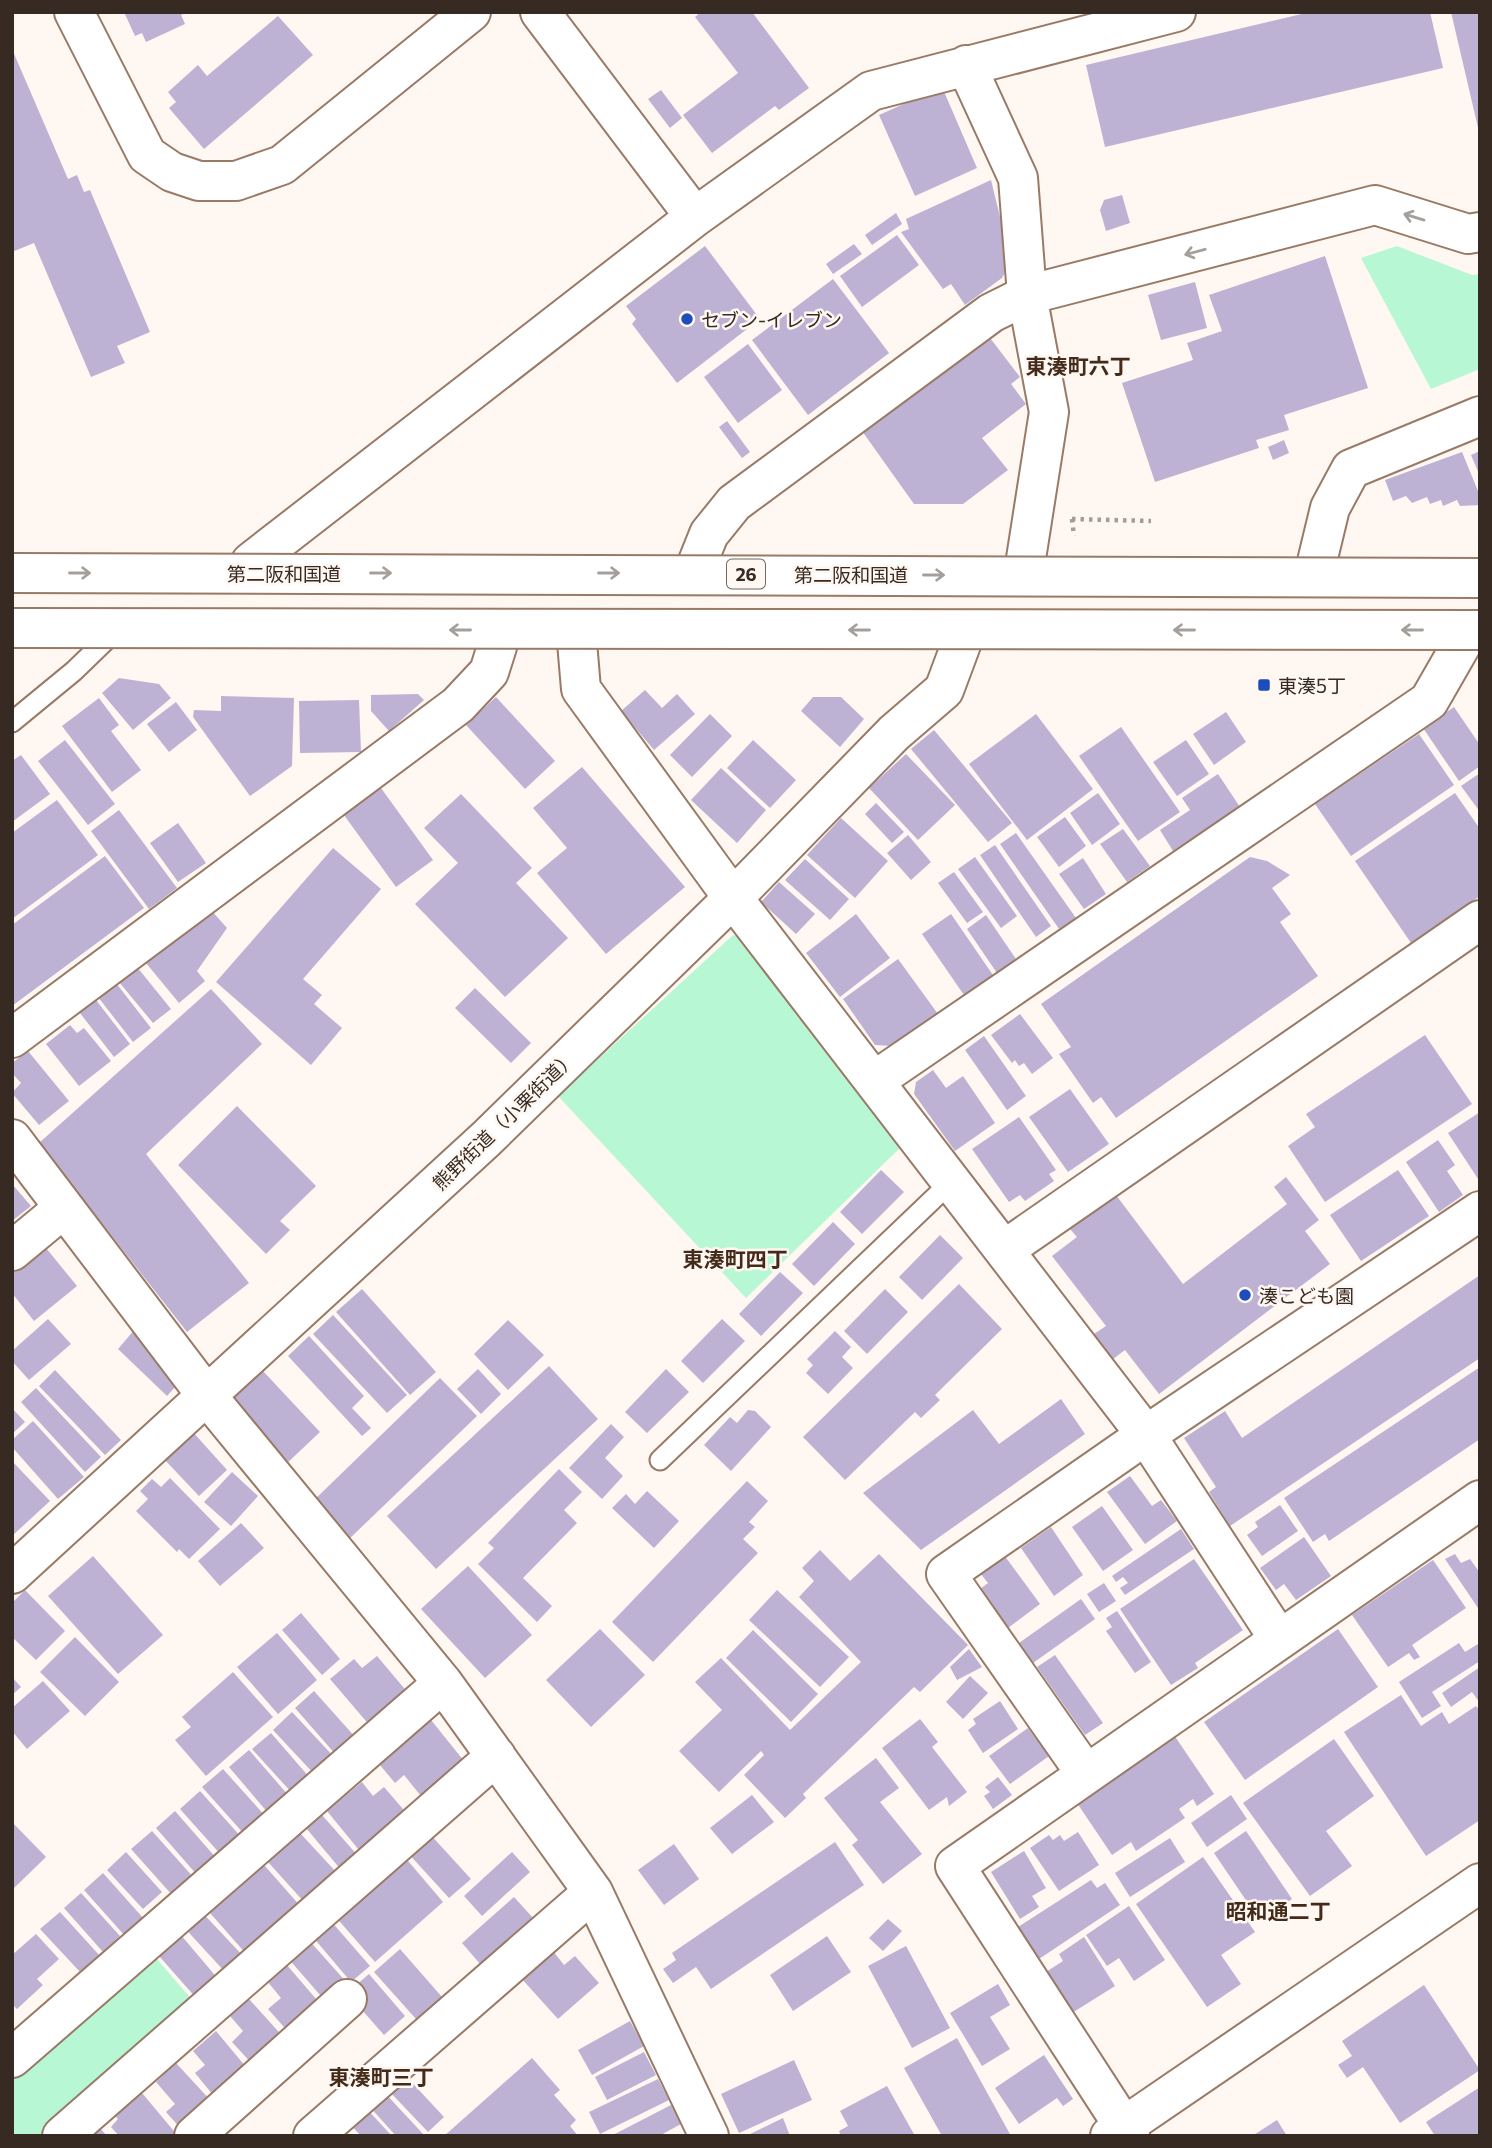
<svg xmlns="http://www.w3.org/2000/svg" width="1492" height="2148" font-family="Commissioner,'Noto Sans JP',sans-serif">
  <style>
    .green { fill: #b8f7d4 }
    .building { fill: #bdb2d3 }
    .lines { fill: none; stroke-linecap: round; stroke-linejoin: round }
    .lane-casing { stroke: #997a66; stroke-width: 23 }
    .street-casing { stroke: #997a66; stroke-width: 42 }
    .secondary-casing { stroke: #997a66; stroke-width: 42 }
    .path { stroke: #a69c96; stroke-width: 4.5; stroke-dasharray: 3.5 5; stroke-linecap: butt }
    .lane { stroke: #fff; stroke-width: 19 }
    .street { stroke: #fff; stroke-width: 38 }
    .secondary { stroke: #fff; stroke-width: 38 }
    .highway-bridge-casing { stroke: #997a66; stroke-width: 42; stroke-linecap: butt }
    .path-bridge { stroke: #a69c96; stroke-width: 4.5; stroke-dasharray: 3.5 5; stroke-linecap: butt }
    .highway-bridge { stroke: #fff; stroke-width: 38 }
    .oneway { stroke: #a59f9c }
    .poi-dot { fill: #1e4dbb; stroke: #fef7f2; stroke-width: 2.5 }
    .labels { text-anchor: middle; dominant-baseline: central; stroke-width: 5; stroke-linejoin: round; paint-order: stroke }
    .shield { fill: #fef7f2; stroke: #736860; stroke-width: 2 }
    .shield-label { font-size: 18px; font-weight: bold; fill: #372a22 }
    .poi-label { font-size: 19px; fill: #372a22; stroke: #fef7f2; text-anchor: start }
    .street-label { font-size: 19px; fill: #372a22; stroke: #fef7f2 }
    .neighbourhood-label { font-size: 21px; font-weight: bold; fill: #442a18; stroke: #fef7f2 }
  </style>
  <rect width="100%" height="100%" fill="#fef7f2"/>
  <path class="green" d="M1397,246L1472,275L1480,274V369L1431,389L1361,258Z
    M733,935L751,942L903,1145L746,1298L558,1096Z
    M149,1950L194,2002L40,2136H12V2068Z"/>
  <path class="building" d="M124,12H187L181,15L185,24L146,42L142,33L135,36Z
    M701,12H752L809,88L779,110L775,106L712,153L683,115L738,73L695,17Z
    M1310,12H1430L1443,68L1105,147L1086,65Z
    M1451,12H1480V132H1479Z
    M278,16L313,55L204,149L169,108L176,102L168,92L198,65L207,76Z
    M12,49L68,179L77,175L84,192L90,190L150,332L117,346L125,363L91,377L34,243L12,252Z
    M942,87L977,168L915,196L879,115Z
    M661,90L682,118L670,128L648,99Z
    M991,180L1011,262L1002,278L965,305L951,284L943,289L901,232L909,229L906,219Z
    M1122,195L1130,223L1106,231L1100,210L1104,200Z
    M896,213L902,224L872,245L865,235Z
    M897,235L919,265L862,307L840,276Z
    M854,244L862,254L833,274L826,264Z
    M705,246L760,319L677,383L632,324L636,319L626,306Z
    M1325,256L1368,388L1284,415L1289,430L1256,440L1259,448L1155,482L1122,383L1193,360L1187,343L1222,331L1209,295Z
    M833,279L889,353L808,415L752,340Z
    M1195,282L1207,328L1161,340L1148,295Z
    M987,334L1020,377L1011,384L1026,404L982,438L1008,470L963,504H914L862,431Z
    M748,344L782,390L738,423L704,377Z
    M727,421L750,452L742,458L719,427Z
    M1284,440L1289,453L1273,460L1268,447Z
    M1480,451V476L1471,455Z
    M1462,452L1480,496V505L1460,506L1457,500L1443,506L1441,500L1430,504L1427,497L1412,503L1406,496L1393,501L1385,480Z
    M119,678L159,684L171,698L133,730L102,693Z
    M645,690L662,708L677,694L695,714L654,750L621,711Z
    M418,694L424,700L389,731L371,711V695Z
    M221,696L294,698L292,766L250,796L193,717L194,710L221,711Z
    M496,697L555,761L525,789L466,725Z
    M813,697H841L864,719L840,747L801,711Z
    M99,698L119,725L111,731L141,770L112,792L62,726Z
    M359,700L361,752L300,753L299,701Z
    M176,702L197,730L169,752L147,724Z
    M1454,707L1480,745V766L1459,781L1423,728Z
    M1226,712L1246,742L1214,765L1193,734Z
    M710,714L732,736L692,777L670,755Z
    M1036,714L1093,789L1027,840L969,764Z
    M1121,727L1180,812L1138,841L1079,756Z
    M934,730L1012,823L988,842L911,749Z
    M1419,734L1454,785L1351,856L1315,804Z
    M65,740L115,804L88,825L38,761Z
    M753,740L796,780L770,808L727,768Z
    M1186,740L1209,774L1177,796L1153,762Z
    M906,754L955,805L918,840L869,788Z
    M21,755L50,794L12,822V761Z
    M582,767L685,887L606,954L537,873L567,848L533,808Z
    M721,768L766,810L737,843L691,800Z
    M1480,773V812L1461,786Z
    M1218,774L1240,807L1173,851L1160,830L1190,810L1182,798Z
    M381,788L433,860L396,887L344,815Z
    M1098,793L1120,824L1092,845L1070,813Z
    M1455,793L1480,829V896L1411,943L1355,861Z
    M461,794L532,868L516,883L568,938L505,997L415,904L458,863L424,828Z
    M57,800L98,855L12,919V833Z
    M876,803L904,832L892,843L865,814Z
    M119,810L177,888L149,909L91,831Z
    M1065,817L1086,846L1059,867L1037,837Z
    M841,818L888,861L855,898L807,855Z
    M178,823L206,863L178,882L150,843Z
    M1123,829L1150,866L1127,882L1100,844Z
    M1016,833L1076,918L1059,929L1000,844Z
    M908,835L931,862L911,880L887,853Z
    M995,845L1051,926L1036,937L980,855Z
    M333,848L381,889L303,979L322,995L314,1004L342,1028L311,1065L216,982Z
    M105,856L144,908L12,1006V925Z
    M975,857L1017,916L1001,928L958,869Z
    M1250,857L1267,861L1290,875L1272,888L1291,914L1280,922L1318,976L1116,1118L1101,1097L1093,1103L1059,1054L1071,1047L1041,1004Z
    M1083,858L1106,894L1084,909L1059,874Z
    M805,859L849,899L830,920L785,880Z
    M954,872L983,912L967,923L938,883Z
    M779,882L815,914L796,934L761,902Z
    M211,910L227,928L197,971L205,981L179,1003L146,963Z
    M856,914L890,958L840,997L806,953Z
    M951,914L995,978L966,998L922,934Z
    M986,915L1018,962L999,976L967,929Z
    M898,959L938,1014L893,1046L875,1045L843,999Z
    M137,967L171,1009L153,1023L119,982Z
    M116,983L151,1028L133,1042L98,997Z
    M475,988L531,1043L511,1063L455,1008Z
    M211,989L262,1044L146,1154L249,1283L187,1332L39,1143Z
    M96,1000L130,1044L114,1057L80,1013Z
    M1020,1014L1053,1058L1032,1074L1024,1063L1019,1066L1015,1060L1012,1063L991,1035Z
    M70,1025L77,1033L84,1028L111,1061L79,1086L46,1044Z
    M1425,1035L1472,1104L1325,1202L1288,1146L1315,1127L1306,1114Z
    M984,1036L1026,1096L1007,1110L965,1050Z
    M28,1051L69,1101L39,1125L12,1093L21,1083L12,1073V1063Z
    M933,1070L946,1088L963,1076L995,1123L955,1151L914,1094L916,1082Z
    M1070,1089L1109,1144L1068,1172L1029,1117Z
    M237,1106L316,1186L280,1221L290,1230L266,1254L178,1165Z
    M1480,1112V1182L1448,1133Z
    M1019,1117L1056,1170L1049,1174L1054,1181L1025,1201L1020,1195L1009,1202L972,1149Z
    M1438,1140L1455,1165L1447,1171L1463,1195L1439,1212L1406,1162Z
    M881,1170L904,1192L862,1234L840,1212Z
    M1398,1170L1429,1216L1361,1261L1330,1215Z
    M1286,1177L1319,1220L1305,1231L1330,1264L1159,1394L1125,1350L1113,1359L1094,1334L1106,1326L1052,1256L1077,1237L1070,1229L1116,1195L1183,1284L1287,1204L1274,1187Z
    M12,1184L31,1206L12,1221Z
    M833,1222L855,1244L814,1286L792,1264Z
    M940,1235L963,1258L922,1300L899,1277Z
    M46,1248L77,1286L34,1321L12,1293V1274Z
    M780,1272L803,1293L761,1336L739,1314Z
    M1480,1275V1358L1230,1526L1209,1492L1216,1487L1184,1438L1225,1411L1242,1438Z
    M959,1284L1002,1329L935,1395L940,1400L921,1418L915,1412L845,1480L803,1437Z
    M362,1289L436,1372L410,1395L336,1312Z
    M885,1289L908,1312L867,1354L844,1331Z
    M333,1315L407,1395L387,1413L313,1334Z
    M48,1319L71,1344L29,1380L12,1361V1351Z
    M722,1319L745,1341L703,1383L681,1361Z
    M508,1320L544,1355L508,1390L474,1354Z
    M135,1329L177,1385L167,1396L118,1349Z
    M835,1331L851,1347L842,1357L853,1368L828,1394L806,1373L813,1365L807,1359Z
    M309,1336L364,1396L352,1408L371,1428L362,1436L288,1356Z
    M549,1366L598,1419L436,1569L387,1516Z
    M1480,1367V1439L1329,1541L1325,1534L1313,1542L1284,1498Z
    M478,1369L501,1394L481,1414L457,1389Z
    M666,1369L689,1392L647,1433L625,1412Z
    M55,1370L121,1440L105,1455L39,1386Z
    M263,1371L320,1432L284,1466L226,1405Z
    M440,1378L477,1416L346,1542L310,1504Z
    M36,1388L101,1457L85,1472L21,1402Z
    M1061,1399L1085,1434L921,1550L863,1493L973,1410L999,1444Z
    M12,1408L25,1422L12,1434Z
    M748,1410L755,1411L771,1427L731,1471L704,1445L730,1417L737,1423Z
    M33,1421L84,1477L58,1499L12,1447V1440Z
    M611,1424L624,1437L605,1458L623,1476L602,1499L569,1468Z
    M192,1431L227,1470L199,1496L163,1458Z
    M12,1461L50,1501L12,1536Z
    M559,1469L582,1492L564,1510L577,1523L523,1578L552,1606L537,1622L478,1564L494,1548L488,1543Z
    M232,1472L258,1496L231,1526L204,1502Z
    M1130,1476L1152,1506L1161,1500L1177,1521L1145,1544L1107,1492Z
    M170,1478L220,1529L189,1559L179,1549L177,1552L136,1511L148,1499L140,1491L152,1479L161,1487Z
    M747,1481L768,1501L749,1522L755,1527L743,1539L758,1553L653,1662L612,1622Z
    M647,1491L679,1521L654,1548L612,1508L626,1494L635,1504Z
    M1280,1505L1298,1531L1262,1556L1247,1535L1258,1527L1255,1522Z
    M1102,1506L1133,1550L1103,1571L1072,1527Z
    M241,1523L264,1548L220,1586L198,1561Z
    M1051,1527L1083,1575L1054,1596L1021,1548Z
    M1181,1529L1194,1549L1125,1595L1120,1588L1128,1583L1123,1577L1116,1582L1112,1576Z
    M1304,1537L1331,1576L1296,1600L1284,1584L1276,1590L1260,1568Z
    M820,1550L850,1581L879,1554L968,1645L920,1692L914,1687L803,1794L806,1798L785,1818L744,1775L764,1755L761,1751L719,1792L679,1751L722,1710L695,1682L721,1658L790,1730L861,1662L799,1597L814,1581L802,1568Z
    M1455,1554L1461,1563L1470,1559L1480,1573V1611L1445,1559Z
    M1004,1555L1040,1604L1008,1628L980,1589L988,1583L980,1573Z
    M93,1556L163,1635L118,1674L48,1596Z
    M1194,1559L1243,1630L1195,1663L1198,1668L1171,1685L1120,1609Z
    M1433,1560L1466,1608L1412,1645L1420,1657L1414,1660L1409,1653L1388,1667L1352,1615Z
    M468,1566L532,1635L485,1678L421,1609Z
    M1104,1583L1116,1601L1099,1612L1087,1594Z
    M25,1590L65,1631L36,1660L12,1637V1603Z
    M777,1590L849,1657L820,1687L749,1620Z
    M1081,1599L1095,1619L1033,1663L1019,1643Z
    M1117,1611L1151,1662L1135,1673L1106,1631L1112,1627L1106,1618Z
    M301,1613L340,1659L322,1675L282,1630Z
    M600,1629L645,1675L591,1727L546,1680Z
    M1338,1629L1378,1687L1245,1780L1204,1722Z
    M753,1630L818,1694L791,1722L726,1658Z
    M277,1633L317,1680L278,1714L237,1667Z
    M75,1637L119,1682L85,1716L40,1672Z
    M1459,1643L1465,1652L1478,1644L1480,1661L1432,1692L1441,1706L1422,1718L1399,1682Z
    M969,1649L982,1667L957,1680L950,1667Z
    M1055,1655L1103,1723L1085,1735L1037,1667Z
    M377,1656L409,1694L371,1727L330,1679L354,1659L362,1668Z
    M1480,1667V1703L1472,1692L1451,1707L1442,1693Z
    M233,1672L273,1717L206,1776L175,1740L191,1727L182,1717Z
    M970,1676L988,1693L963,1719L946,1702Z
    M12,1677L21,1687L12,1695Z
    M43,1681L70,1711L27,1749L12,1731V1708Z
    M314,1691L356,1738L337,1756L295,1708Z
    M1401,1695L1421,1726L1442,1712L1449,1724L1476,1706L1480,1711V1820L1426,1856L1344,1732Z
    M1000,1701L1018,1729L983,1753L968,1730L976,1724L973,1719Z
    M292,1712L335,1758L315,1775L273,1730Z
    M427,1715L468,1766L425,1801L404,1775L395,1783L375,1759Z
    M920,1719L938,1742L932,1747L967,1792L949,1806L947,1797L929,1810L882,1748Z
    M1028,1728L1049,1756L1010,1784L989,1756Z
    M271,1733L310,1778L292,1793L252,1749Z
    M1174,1735L1214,1794L1197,1806L1193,1799L1179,1809L1185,1818L1136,1851L1131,1842L1112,1855L1075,1800Z
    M1334,1739L1374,1796L1326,1831L1352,1866L1310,1896L1243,1803Z
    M249,1750L289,1796L269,1814L229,1767Z
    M876,1758L899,1788L880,1802L922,1854L883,1884L852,1845L858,1840L824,1798Z
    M223,1769L266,1817L245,1835L202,1787Z
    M998,1777L1012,1795L993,1809L984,1796L990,1792L985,1787Z
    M362,1782L373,1796L384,1787L409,1816L363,1855L327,1811Z
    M200,1791L242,1838L222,1856L180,1809Z
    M752,1795L774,1822L732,1854L710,1828Z
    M1231,1795L1247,1819L1207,1847L1191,1823Z
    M175,1811L217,1859L198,1876L156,1828Z
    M322,1815L359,1857L342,1871L306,1828Z
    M12,1822L46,1857L12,1890Z
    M152,1831L194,1878L173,1896L131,1849Z
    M1246,1831L1292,1899L1260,1921L1214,1853Z
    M428,1832L471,1879L449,1898L407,1852Z
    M1078,1832L1099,1865L1059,1891L1030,1848L1049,1835L1053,1840L1060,1835L1064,1841Z
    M300,1833L338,1874L305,1903L268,1862Z
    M1170,1838L1185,1862L1130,1897L1115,1873Z
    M835,1842L864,1885L711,1989L696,1967L673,1983L663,1969L676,1960L672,1953Z
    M674,1844L699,1879L664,1905L638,1870Z
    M1024,1851L1046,1888L1032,1896L1039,1907L1020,1919L991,1872Z
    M126,1852L162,1892L143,1909L107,1870Z
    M512,1852L530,1872L482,1916L464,1896Z
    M403,1855L443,1902L375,1962L334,1915Z
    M257,1857L302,1908L248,1956L203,1905Z
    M1203,1857L1255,1932L1221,1955L1241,1984L1207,2007L1136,1904Z
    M103,1873L144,1919L125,1936L84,1890Z
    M1091,1880L1097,1888L1105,1883L1120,1905L1039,1959L1018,1927Z
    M81,1893L120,1936L103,1952L64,1908Z
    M514,1897L534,1919L481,1965L462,1943Z
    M1129,1906L1165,1960L1134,1981L1119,1958L1107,1966L1086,1935Z
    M197,1907L244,1957L226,1973L180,1923Z
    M60,1912L100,1956L81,1973L40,1929Z
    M888,1919L902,1931L883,1951L869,1938Z
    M330,1920L370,1966L351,1982L312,1936Z
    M175,1928L219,1980L197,1999L152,1948Z
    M36,1934L59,1959L37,1979L43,1985L17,2009L12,2004V1955Z
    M827,1936L851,1972L793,2011L770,1975Z
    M1084,1937L1115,1986L1072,2013L1046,1972L1063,1961L1059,1954Z
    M307,1938L348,1984L327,2003L287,1957Z
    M906,1946L950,2028L912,2048L868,1966Z
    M400,1949L442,1997L416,2019L374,1972Z
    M553,1951L564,1965L575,1956L599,1983L558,2019L521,1978Z
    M286,1964L323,2007L291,2035L268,2009L281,1998L267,1981Z
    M369,1974L405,2016L384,2035L347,1993Z
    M998,1984L1010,2005L990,2017L1010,2049L982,2066L950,2013Z
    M1424,1985L1480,2070L1400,2123L1363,2067L1347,2078L1338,2065L1352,2056L1342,2041Z
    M249,1999L286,2040L255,2067L232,2042L243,2031L230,2016Z
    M630,2021L644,2046L592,2075L578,2050Z
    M216,2031L251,2073L218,2101L195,2073L205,2065L193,2051Z
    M957,2038L1011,2136H942L904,2068Z
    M644,2052L656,2075L607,2100L595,2077Z
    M1044,2055L1073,2099L1063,2106L1057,2098L1019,2124L995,2088Z
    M532,2058L560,2090L554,2095L576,2120L570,2126L578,2136H444Z
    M794,2060L812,2100L739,2133L721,2094Z
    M176,2063L212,2102L182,2130L166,2112L175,2104L156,2082Z
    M405,2075L444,2117L428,2132L389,2091Z
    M658,2079L669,2100L600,2134L589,2112Z
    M887,2086L915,2136H841L839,2131L848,2126L840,2111Z
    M137,2087L178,2136H119L111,2127L118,2119L110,2111Z
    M1480,2087V2136H1435L1426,2122Z
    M384,2092L425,2136H396L369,2106Z
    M671,2105L681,2124L659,2136H611Z
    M364,2106L392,2136H361L347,2121Z
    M783,2118L790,2136H746Z
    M1277,2120L1287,2136H1252Z
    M99,2127L107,2136H90Z"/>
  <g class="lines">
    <defs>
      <path id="lane" d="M12,722L74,671L107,639
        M660,1460L951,1182"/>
      <path id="street" d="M540,12L695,217
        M966,65L1018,178L1027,295L1049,412L1025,565
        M251,562L695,217L871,91L1176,12
        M697,564L709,534L734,503L991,313L1027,295L1375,205L1468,234L1480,232
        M1316,566L1330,508L1351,469L1480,416
        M577,642L581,689L733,898L1146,1435L1279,1639
        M12,1038L458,705L489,672L500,637
        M874,1081L1429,701L1464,640
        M12,1139L207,1396L443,1683L593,1892L709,2136
        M1004,1250L1480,920
        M12,1251L64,1208
        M12,1574L486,1139L733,898L894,733L944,690L963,639
        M1086,1774L946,1574L1146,1435L1480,1211
        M12,2058L443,1683
        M62,2136L496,1756
        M194,2136L347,1999
        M313,2136L593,1892
        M1130,2136L955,1866L1480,1500"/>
      <path id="secondary" d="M74,12L147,155L172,172L199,181H236L282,165L471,12
        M1110,2136L1480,1883"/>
    </defs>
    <use href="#lane" class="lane-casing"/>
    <use href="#street" class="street-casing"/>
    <use href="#secondary" class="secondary-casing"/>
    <path class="path" d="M1072,519L1151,521"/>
    <use href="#lane" class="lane"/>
    <use href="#street" class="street"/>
    <use href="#secondary" class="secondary"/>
    <defs>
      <path id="highway-bridge" d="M12,573L1480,578
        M12,628L1480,630"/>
    </defs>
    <use href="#highway-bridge" class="highway-bridge-casing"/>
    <path class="path-bridge" d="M1072,519L1074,536"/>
    <use href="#highway-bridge" class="highway-bridge"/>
  </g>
  <defs><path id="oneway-shaft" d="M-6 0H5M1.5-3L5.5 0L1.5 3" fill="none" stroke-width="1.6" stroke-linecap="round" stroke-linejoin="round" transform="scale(1.75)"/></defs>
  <g class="oneway">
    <use href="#oneway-shaft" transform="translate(1414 217) rotate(-163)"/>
    <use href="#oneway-shaft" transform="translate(1195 252) rotate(165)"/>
    <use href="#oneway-shaft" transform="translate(80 573)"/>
    <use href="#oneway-shaft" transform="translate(381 573)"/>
    <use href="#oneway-shaft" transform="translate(609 573)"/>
    <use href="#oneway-shaft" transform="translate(934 575)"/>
    <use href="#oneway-shaft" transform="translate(460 630) rotate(180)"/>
    <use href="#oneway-shaft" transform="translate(859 630) rotate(-180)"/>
    <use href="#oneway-shaft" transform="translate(1184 630) rotate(-180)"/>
    <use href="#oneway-shaft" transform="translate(1412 630) rotate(-180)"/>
  </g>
  <g class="poi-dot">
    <circle cx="687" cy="319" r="7"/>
    <rect x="1257" y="678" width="14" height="14" rx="3.5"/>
    <circle cx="1245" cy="1295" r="7"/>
  </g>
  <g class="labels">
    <rect class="shield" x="727" y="559.5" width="38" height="29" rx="5"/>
    <g class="shield-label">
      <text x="746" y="574">26</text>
    </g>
    <g class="poi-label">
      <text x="701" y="319">セブン-イレブン</text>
      <text x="1278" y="685">東湊5丁</text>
      <text x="1259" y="1295">湊こども園</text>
    </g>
    <g class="street-label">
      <text x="284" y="573">第二阪和国道</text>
      <text x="851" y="574">第二阪和国道</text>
      <text transform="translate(504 1120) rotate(-44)">熊野街道（小栗街道）</text>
    </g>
    <g class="neighbourhood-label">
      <text x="1078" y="365">東湊町六丁</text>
      <text x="735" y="1258">東湊町四丁</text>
      <text x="1278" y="1910">昭和通二丁</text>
      <text x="381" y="2076">東湊町三丁</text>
    </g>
  </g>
  <rect width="1492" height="2148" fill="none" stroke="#372a22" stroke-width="28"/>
</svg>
